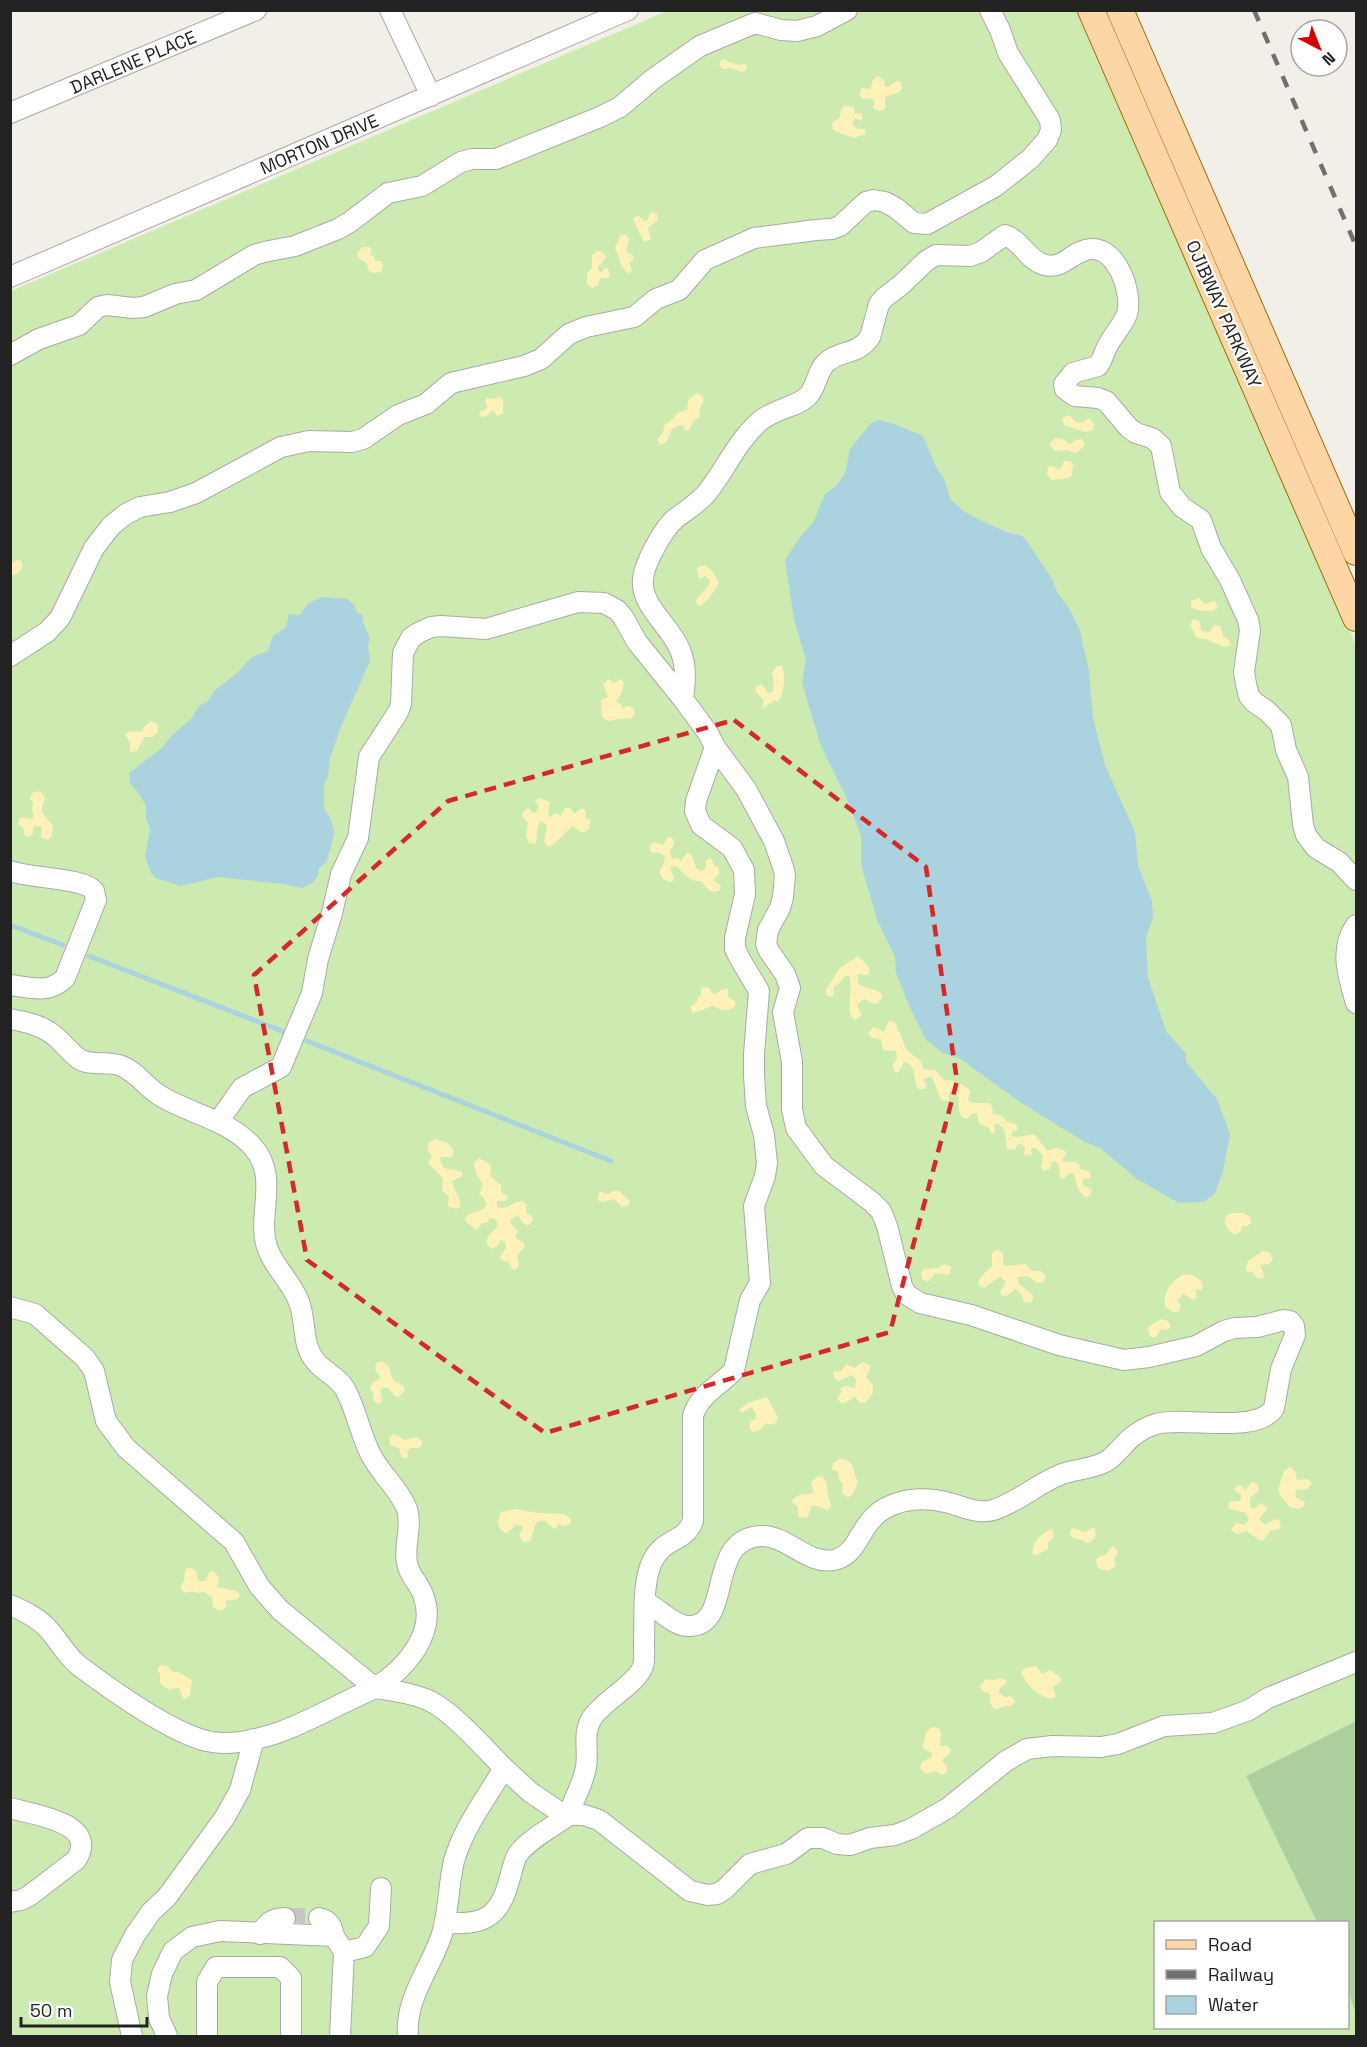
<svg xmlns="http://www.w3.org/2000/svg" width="1367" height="2047" font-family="'Space Grotesk',sans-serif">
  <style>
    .grass { fill: #cdebb0 }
    .forest { fill: #add19e }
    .sand { fill: #fff1ba }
    .water { fill: #aad3df }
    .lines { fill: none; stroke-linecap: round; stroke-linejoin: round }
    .stream { stroke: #aad3df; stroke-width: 5 }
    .minor-tunnel { stroke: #c8c6c1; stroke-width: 20; stroke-dasharray: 20 10; stroke-linecap: butt }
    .minor-casing { stroke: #a9a9a9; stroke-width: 22 }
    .major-casing { stroke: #a06b00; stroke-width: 28 }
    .minor { stroke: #fff; stroke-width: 20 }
    .major { stroke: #fcd6a4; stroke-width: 26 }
    .rail { stroke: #707070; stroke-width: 4.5; stroke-dasharray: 12 12; stroke-linecap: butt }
    .marked { fill: none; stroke: #d62828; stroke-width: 4.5; stroke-dasharray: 12 8; stroke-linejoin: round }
    .labels { text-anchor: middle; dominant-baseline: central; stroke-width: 4.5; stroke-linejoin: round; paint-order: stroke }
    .street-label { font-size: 18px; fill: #222; stroke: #fff }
  </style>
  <rect width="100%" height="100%" fill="#f2efe9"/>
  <path class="grass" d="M667,11H1081L1356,645V1721L1246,1776L1317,1922H1156V2028H1348V1992L1356,2014V2036H11V291Z"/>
  <path class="forest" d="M1356,1721V2014L1348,1992V1922H1317L1246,1776Z"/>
  <path class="sand" d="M722,59L738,65L746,64L747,69L742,72L731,68L723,69L719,65Z
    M878,76L884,80L885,87H888L897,81L901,83L902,88L899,92L885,97V109L880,111L873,108L875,102L872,98L863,99L859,94L862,88L870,89L873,80Z
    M844,106L854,107L855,114L862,113V121L855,118L852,124L857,129H865V134L854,138L833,130L832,123L840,117L841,110Z
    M651,212L657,214L658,220L648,228L651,239L644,242L633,219L635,217L639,216L644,221H647Z
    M621,235H626L629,238L626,251L634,256L633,260L629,263L632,270L629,274L622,267L615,247Z
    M363,247H370L372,252L369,255L374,256L375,261H381L383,266L381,272L372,273L368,270L367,263L358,258L357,253Z
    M598,251L603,252L606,257L598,267V270L601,273L605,268H608L610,276L607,278H600L598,285L592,288L587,284V274L592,268V255Z
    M697,393L702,396L704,400L699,410L700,417L694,420L689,430H685L684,426L680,425L672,429L666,442L660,445L657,439L663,433L664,425L672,420L677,413L687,410L688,400Z
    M499,396L503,400V413L497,416L493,410L485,417L479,416L480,412L488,408L485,401L487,398L496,399Z
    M1069,415L1076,422L1082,423L1088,419L1091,420L1094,425L1093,430L1085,432L1064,425L1062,418Z
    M1055,438L1063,439L1070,444L1076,440L1082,439L1085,445L1076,453L1067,450L1054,451L1050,444Z
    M1064,461H1070L1073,465L1072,475L1069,478L1051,480L1047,474L1048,467L1052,466L1060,470Z
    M17,560L21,561L23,567L17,574L11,576V561L13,563Z
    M705,565L712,571L719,582L708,600L700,606L697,605L696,600L709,585L710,580L705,576L699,579L697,570L698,567Z
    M1198,598L1205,604L1215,601L1218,608C1212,613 1197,611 1191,607V601Z
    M1193,619L1199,621L1202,631L1210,632L1214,625L1220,626L1223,636L1229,640L1230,645L1224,647L1206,639L1197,638L1190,625Z
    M777,666H782C786,677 784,692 778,702L774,700L763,709L764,700L756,692V687L762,684L768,693L773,692L774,682L772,673Z
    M609,679L614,683L621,679L624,683L622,692L616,702L621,704L622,709L628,706L634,709L635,714L632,718L617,719L610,721C597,718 603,709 601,700L608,697L603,684Z
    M151,721L157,724L158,732L152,737H144L137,751L130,752V743L125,734L131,731L142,732L144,727Z
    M40,791L45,798L41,811L53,826L51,837L47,840L41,837L42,827L34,826L32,835L28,837L25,836L23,827L18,824L21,817L31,819L34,817L32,809L33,803L30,798L32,793Z
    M539,798L550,802L548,813L550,817L556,813L561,816L565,808H570L574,813L577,812L580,809H583L586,812L585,818L590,820L589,829L583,833L572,826L554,844L548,847L544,842L547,826L541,821L538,825L536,842L535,844L529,843L526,836L528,823L523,817L522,813L528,808L533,813L537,812L539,806L535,801Z
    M671,837L675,842L670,851L672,859L677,858L681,861L687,853L691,854L696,868L701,871L706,868V860L712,859L714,865L719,869V874L713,880L721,886L720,890C710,895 706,888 701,881C687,882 686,872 675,866L670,868L674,877L673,881L670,882L664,880L659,872L664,863L665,857L660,853L651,852L649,846L654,842L663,845L667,838Z
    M858,956L869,967V974L866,975L857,974L858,984C866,990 878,987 883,996L877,1004L871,1003L865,999L861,1001L857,1006L862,1015L855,1020L852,1018C846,1007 854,988 849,976H845L840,983L834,986L833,997L827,996L826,990L839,969Z
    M704,987L709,988L712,993L716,994L723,989H728V997L735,1001V1006C726,1014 722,1010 713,1006L693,1013L690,1007L697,1002L698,997L701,995V988Z
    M889,1021L895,1022L907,1051L921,1061L923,1069L935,1070L944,1080C954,1080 963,1084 970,1091L968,1100L971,1103H989L992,1106L993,1114L1002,1116L1007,1122L1016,1124L1018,1129L1011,1133L1012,1136C1020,1139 1026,1134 1035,1135L1047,1151L1056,1148L1065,1151L1066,1154L1062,1159L1064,1162H1076L1079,1165L1080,1169L1090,1172L1091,1178L1083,1179V1185L1092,1190L1090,1196L1086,1197C1077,1191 1077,1183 1073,1173H1069L1064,1179L1060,1178L1059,1165L1055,1161H1052L1050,1169L1044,1171L1041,1166L1043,1155L1036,1148H1031L1032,1154L1030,1156L1024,1154L1025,1147L1022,1144H1018L1015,1150L1007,1149L1005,1131L999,1124H994L995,1132L991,1134L989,1128L980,1124L977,1114L972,1113L967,1119L963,1118C955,1110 962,1100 956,1092H949V1101L941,1100L933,1079L931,1076L923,1079L926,1084L925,1089H918C913,1079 917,1064 904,1062L898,1073L895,1072L892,1066L897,1058L896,1051L883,1050L881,1039L872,1038L868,1033L874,1027L884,1032Z
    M435,1139L448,1143L454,1151L452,1157H440L441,1164L444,1168L462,1172L463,1176L452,1181C453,1191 461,1196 460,1207L456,1209L448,1206L449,1197L442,1190L443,1178L428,1163L432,1156L428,1150V1143Z
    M479,1158L491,1165L490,1176L501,1185V1192L508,1197L506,1201H497V1207C508,1211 512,1202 522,1201L526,1204V1212L532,1216L533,1220L528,1226L522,1222L518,1215L510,1220L511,1224L518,1231L515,1238L523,1242L525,1246L517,1255L519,1266L515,1270L512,1269L509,1262L502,1260L500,1257L506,1248V1243L501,1240L497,1246L492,1249L487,1245C486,1236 493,1231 498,1226L496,1220L490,1217L487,1223H482L477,1230L465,1221L467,1215L483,1209L487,1205L483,1197L479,1194L483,1185L476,1173L474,1163Z
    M613,1191H619L629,1200V1205L622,1207L614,1199L603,1202L598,1200V1196L600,1192L609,1194Z
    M1243,1213L1250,1217L1251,1223L1246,1227L1242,1225L1241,1231L1235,1235C1228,1230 1223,1225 1226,1216L1232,1213Z
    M997,1250L1003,1253V1264L1005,1266L1025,1264L1033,1271H1040L1045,1275V1281C1037,1286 1034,1280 1028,1276L1017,1277L1019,1284L1033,1295V1299L1030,1303L1024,1302L1021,1293L1015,1289L1007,1296L1001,1295L1000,1292L1006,1282L1000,1276L984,1288L979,1285V1279L992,1266V1253Z
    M1263,1251L1270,1253L1273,1259L1269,1264L1260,1265L1265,1277L1258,1279L1252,1272L1247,1271L1246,1267L1248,1261Z
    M945,1264L951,1267L949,1275L935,1273L928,1282L922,1279L921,1273L924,1269L938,1268Z
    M1183,1275C1193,1274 1201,1278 1203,1287L1201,1290H1195L1197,1297L1193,1300L1182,1293L1181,1297L1177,1300L1181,1306L1178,1312H1173L1165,1306C1163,1291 1171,1282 1183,1275Z
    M1161,1319L1168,1321L1171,1326L1168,1329L1160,1330L1156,1337L1152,1338L1149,1334L1148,1327Z
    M382,1361L388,1366L393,1380L403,1386L405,1390L399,1397L395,1396L389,1388H382L380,1391L382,1402L378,1404L373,1400L374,1395L370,1388L373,1382L381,1378L375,1369L377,1363Z
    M863,1362L871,1366L866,1377L873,1385V1393L865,1403L859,1402L855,1396L845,1403H841L837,1398L842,1392L840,1388L846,1386L855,1388L856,1379L852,1375L838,1381L834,1377L833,1372L842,1371L846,1364L855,1368Z
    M767,1397L777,1416V1421L773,1425L766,1423L759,1431L753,1432L750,1429V1421L756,1419V1413L751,1407L742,1413L739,1410L748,1403Z
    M394,1434L405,1440L416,1437L422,1441V1445L418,1448H410L407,1452L408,1456L405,1459L401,1456L399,1448L390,1445L389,1438Z
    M840,1459C856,1460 851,1470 858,1481L853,1494L848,1497L842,1493L843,1484L839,1480L838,1471L832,1470L833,1463Z
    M1290,1467L1295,1471L1297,1480L1307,1479L1312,1483L1307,1489L1296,1490L1295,1497L1305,1502L1304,1506L1299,1509L1290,1507L1280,1495L1278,1489L1284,1471Z
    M821,1476L826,1481L828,1496L831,1507L828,1510L814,1505L811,1507L808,1517L804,1518L798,1517V1507L793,1503L792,1500L799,1495L814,1493L811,1482L817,1477Z
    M1254,1482L1258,1485L1259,1490L1250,1498V1507L1254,1509L1261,1503L1267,1509L1259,1519L1265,1525L1275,1519L1279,1520L1281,1524L1280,1529L1270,1531L1263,1541L1259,1540L1247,1531L1236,1534L1231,1530L1236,1523L1244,1525L1249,1520L1246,1513L1228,1508L1229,1502L1239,1501L1241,1499V1495L1235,1491V1488L1240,1485L1246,1490L1251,1483Z
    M515,1509L537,1513L564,1514L571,1519V1523L565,1526L558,1524L556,1528L554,1529L546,1521H539L535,1525L530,1541L523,1542L519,1535L523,1528L522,1525H515L508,1533C498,1533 496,1520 501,1512Z
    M1094,1527L1096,1535L1091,1542L1087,1543L1083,1540L1073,1538L1070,1534L1072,1528L1085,1532Z
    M1052,1529L1054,1536L1048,1543V1549L1037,1555H1033C1030,1544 1041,1533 1052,1529Z
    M1113,1546L1118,1552L1114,1559L1116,1566L1108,1571L1098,1568L1096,1562L1097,1558L1106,1554Z
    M188,1568H191L196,1571L198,1581H205L210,1572L213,1571L219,1577L217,1587L236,1591L240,1595L237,1599L226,1601V1607L222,1611L213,1608L212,1597L204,1592L198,1593L192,1591L184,1593L180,1587L184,1581L185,1570Z
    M160,1665L167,1666L173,1672H178L192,1680L190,1696L184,1700L179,1688L167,1689L160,1683V1673L157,1670Z
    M1033,1666L1037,1667L1042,1674L1050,1670L1060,1677L1061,1682L1054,1686L1053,1689L1056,1697L1051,1699C1038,1695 1027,1686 1021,1673L1023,1669Z
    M1000,1678L1006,1680L1007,1682L999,1689V1693L1005,1697L1010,1696L1015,1701L1011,1706H1004L998,1709H994L990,1703L991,1694L982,1691L980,1686L986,1679L994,1680Z
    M932,1727C946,1728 939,1738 940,1746H947L951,1750L950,1753L942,1760L947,1767V1771L943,1775L935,1771L927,1774L920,1768L922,1762L932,1757V1753L923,1748L926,1732Z"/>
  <path class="water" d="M879,420L892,423L923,436L937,469L944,479L951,500L965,512L982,521L1007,532L1022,536L1026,540L1052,579L1057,592L1069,608L1080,631L1089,671L1093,718L1105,765L1135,832L1138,865L1152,901L1153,918L1146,937L1148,978L1166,1031L1186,1054V1062L1217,1099L1230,1134L1223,1171L1215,1194L1203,1202L1179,1203L1137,1179L1100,1148L1085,1142L1023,1104L959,1058L943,1053L926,1040L910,1008L896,973L895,957L877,920L861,864V836L847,799L821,746L802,683L806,659L794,620L785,560L800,537L814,521L825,494L837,485L845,473L850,449L872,422Z
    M322,597L348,599L355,606L357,613L362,614L363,622L370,638L368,645L370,661L341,727L330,759L328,776L324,784V808L331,819L334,831L331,848L326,862L319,868L318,876L312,883L303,888L283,884L218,877L181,886L155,878L150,871L145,857L150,829L146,818V806L139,794L130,783L129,773L162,748L171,736L192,718L199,706L208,701L214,691L237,673L252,657L268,651L273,636L286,627L289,614L299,615L309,603Z"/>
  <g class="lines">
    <path class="stream" d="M10,925L63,945
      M89,956L282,1031
      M307,1041L611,1161"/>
    <path class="minor-tunnel" d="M285,1918H319"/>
    <defs>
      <path id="minor" d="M390,10L431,96
        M10,113L256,10
        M10,277L628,10
        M10,355L39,339L79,325L98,307L107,305L133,308L144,307L175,294L196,290L254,255L264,252L295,246L338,229L350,222L388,193L422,186L461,162L472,159H496L600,117L620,107L653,79L700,46L755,23L781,30L797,31L817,26L847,10
        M10,656L47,632L60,618L94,548L111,526L126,514L140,507L170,502L196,493L281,447L309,441L352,442L363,439L398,415L426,404L451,383L524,366L541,359L569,334L586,327L634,317L656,299L679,290L705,260L754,238L816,230L832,229L840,226L866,202L874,200L885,202L896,208L914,223L927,224L996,186L1030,159L1047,140L1051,130L1050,120L1008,53L1000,30L990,10
        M683,699L708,733L715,747L696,801L695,811L701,825L732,848L744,870L745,894L735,938V949L740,959L759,991L754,1054V1075L756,1106L764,1135L767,1163L765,1176L754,1206L760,1283L750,1300L734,1370C720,1386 699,1394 693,1416V1521C684,1544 663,1537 652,1562C642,1583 645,1619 644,1643C644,1650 645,1660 643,1666C638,1683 603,1701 592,1718C582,1733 589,1751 586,1767C583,1785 573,1799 569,1815H584L599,1820L690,1891L708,1895L717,1894L725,1889L750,1864L786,1854L808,1838H823L837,1844L850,1845L870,1838L895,1835L911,1829L948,1808L1006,1761L1027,1749L1052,1746L1101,1747L1118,1744L1164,1726L1213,1723L1249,1710L1268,1698L1356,1662
        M10,871C28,878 85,878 94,891C95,894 95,898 96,900L65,978C49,994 32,988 10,985
        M1356,925C1339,949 1348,976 1356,1003
        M10,1019C27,1022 44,1026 56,1037C64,1044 71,1053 79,1059C90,1066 107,1061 119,1065C135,1070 145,1086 159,1095C189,1114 228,1119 253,1147C281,1179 254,1219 269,1252C276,1269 292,1283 299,1302C306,1320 302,1342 313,1358C321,1371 338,1376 345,1389C356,1409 360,1433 370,1453C379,1473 399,1488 407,1509C413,1528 402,1548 408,1567C411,1577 420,1585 423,1595C438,1633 405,1669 375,1688
        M218,1122L242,1088L281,1067L312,993L318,959L332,913L341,874L358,838L369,757L398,712L401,704L403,653L411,638L418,633L431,627L441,626L486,629L578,602L604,603L617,610L623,617L637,642L683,699C685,682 687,666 680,650C671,626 640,606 643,579C644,564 663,529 675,519C686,510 700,503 709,490C727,467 737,441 760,421C774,409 799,406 808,396C817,387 817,369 828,361C841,350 858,355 870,337L879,304L884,298L901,285L926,261L936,255L970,256L981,252L1005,235C1021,240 1028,261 1045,265C1063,270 1073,250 1091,249C1117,247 1133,293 1127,314C1123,325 1114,334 1108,345C1104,352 1103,359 1098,366L1073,373L1064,384L1065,389L1075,396L1098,398L1106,401L1129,428L1136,433L1152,438L1161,446L1170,492L1182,507L1201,520L1211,548L1230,580L1248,620L1250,630L1244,672L1246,684L1249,696L1254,702L1267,711L1281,725L1286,750L1298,777L1303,825L1306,835L1316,848L1339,862L1356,880
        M10,1307L35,1314L85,1358L94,1371L106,1421L126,1448L234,1542L259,1586L280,1610L375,1688C343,1702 312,1720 280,1732C257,1740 226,1747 203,1740C165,1729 110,1689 78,1665C66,1655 59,1641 49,1630C39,1618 24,1611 10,1605
        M645,1602C659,1608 673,1626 688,1626C735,1627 704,1539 761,1536C787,1535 807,1565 834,1560C857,1555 859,1529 876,1515C881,1510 889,1506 895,1504C910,1498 930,1498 945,1502C960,1505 977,1515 993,1510C1017,1503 1038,1483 1062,1474C1076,1469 1092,1469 1105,1462C1113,1458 1116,1452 1122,1447C1130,1437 1143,1428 1156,1424C1184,1416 1257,1435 1274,1408L1281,1369L1295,1335L1294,1326L1290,1321L1284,1320L1257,1327L1235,1328L1224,1331L1196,1346L1149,1357L1124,1360L1059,1345L971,1315L920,1303L906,1294L902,1286L887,1226L881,1211L872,1202L824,1166L796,1128L792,1109V1062L783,1012L790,988L785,974L769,951L766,944L768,930L780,908L783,897L785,875L783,867L774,841L746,789L715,747
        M375,1688C394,1691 413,1693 430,1701C454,1713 484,1748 504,1768
        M10,1808C35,1815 100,1823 76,1860L29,1896L21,1900L10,1902
        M319,1918C330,1920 332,1927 334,1936
        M260,1934C266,1924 272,1918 285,1918
        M344,1952L365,1947L379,1926L381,1888
        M132,2036L120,1982L122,1960L135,1935L151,1912L167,1897L225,1817L240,1790L254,1739
        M167,2036L159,2018L157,1996L162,1974L173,1951L192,1937L220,1931L334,1936L344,1952L340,2036
        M207,2036V1982L216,1967H280L291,1978V2036
        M408,2036C405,1999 429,1971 441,1937C449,1913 448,1886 454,1861C463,1828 487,1797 504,1768L530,1792L564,1815H569C553,1827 530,1838 518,1854C513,1862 512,1872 509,1881C499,1919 482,1925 445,1923"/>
      <path id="major" d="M1091,10L1356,618
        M1120,10L1356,552"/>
    </defs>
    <use href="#minor" class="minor-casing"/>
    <use href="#major" class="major-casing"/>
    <use href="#minor" class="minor"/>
    <use href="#major" class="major"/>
    <path class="rail" d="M1254,10L1356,246"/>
  </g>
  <path class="marked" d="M734,720L926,867L957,1081L890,1332L545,1433L307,1260L254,975L448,801Z"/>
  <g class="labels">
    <g class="street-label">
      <text transform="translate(133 62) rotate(-23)">DARLENE PLACE</text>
      <text transform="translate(319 144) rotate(-23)">MORTON DRIVE</text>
      <text transform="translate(1224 314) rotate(66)">OJIBWAY PARKWAY</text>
    </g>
  </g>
  <rect width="1367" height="2047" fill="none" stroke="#222222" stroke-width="24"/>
  <rect x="1154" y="1921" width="195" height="108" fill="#ffffff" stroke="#a7a7a7" stroke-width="1.5"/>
  <rect x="1166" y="1940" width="30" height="9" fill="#fcd6a4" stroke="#a7a7a7" stroke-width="1.5"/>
  <text x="1208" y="1951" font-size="18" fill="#222222">Road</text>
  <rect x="1166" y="1970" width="30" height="9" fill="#707070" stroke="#a7a7a7" stroke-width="1.5"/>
  <text x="1208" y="1981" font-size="18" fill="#222222">Railway</text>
  <rect x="1166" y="1996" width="30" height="18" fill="#aad3df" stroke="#a7a7a7" stroke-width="1.5"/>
  <text x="1208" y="2011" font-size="18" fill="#222222">Water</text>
  <g transform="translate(1319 48) rotate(138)"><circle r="28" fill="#ffffff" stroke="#a7a7a7" stroke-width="1.5"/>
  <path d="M0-4.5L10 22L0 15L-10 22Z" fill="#d40000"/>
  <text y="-9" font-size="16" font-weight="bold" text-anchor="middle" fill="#222222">N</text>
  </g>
  <path d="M21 2017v9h126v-9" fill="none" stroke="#222222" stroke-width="3"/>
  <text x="30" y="2017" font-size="18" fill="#222222" stroke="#ffffff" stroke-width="4.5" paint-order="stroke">50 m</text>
</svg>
